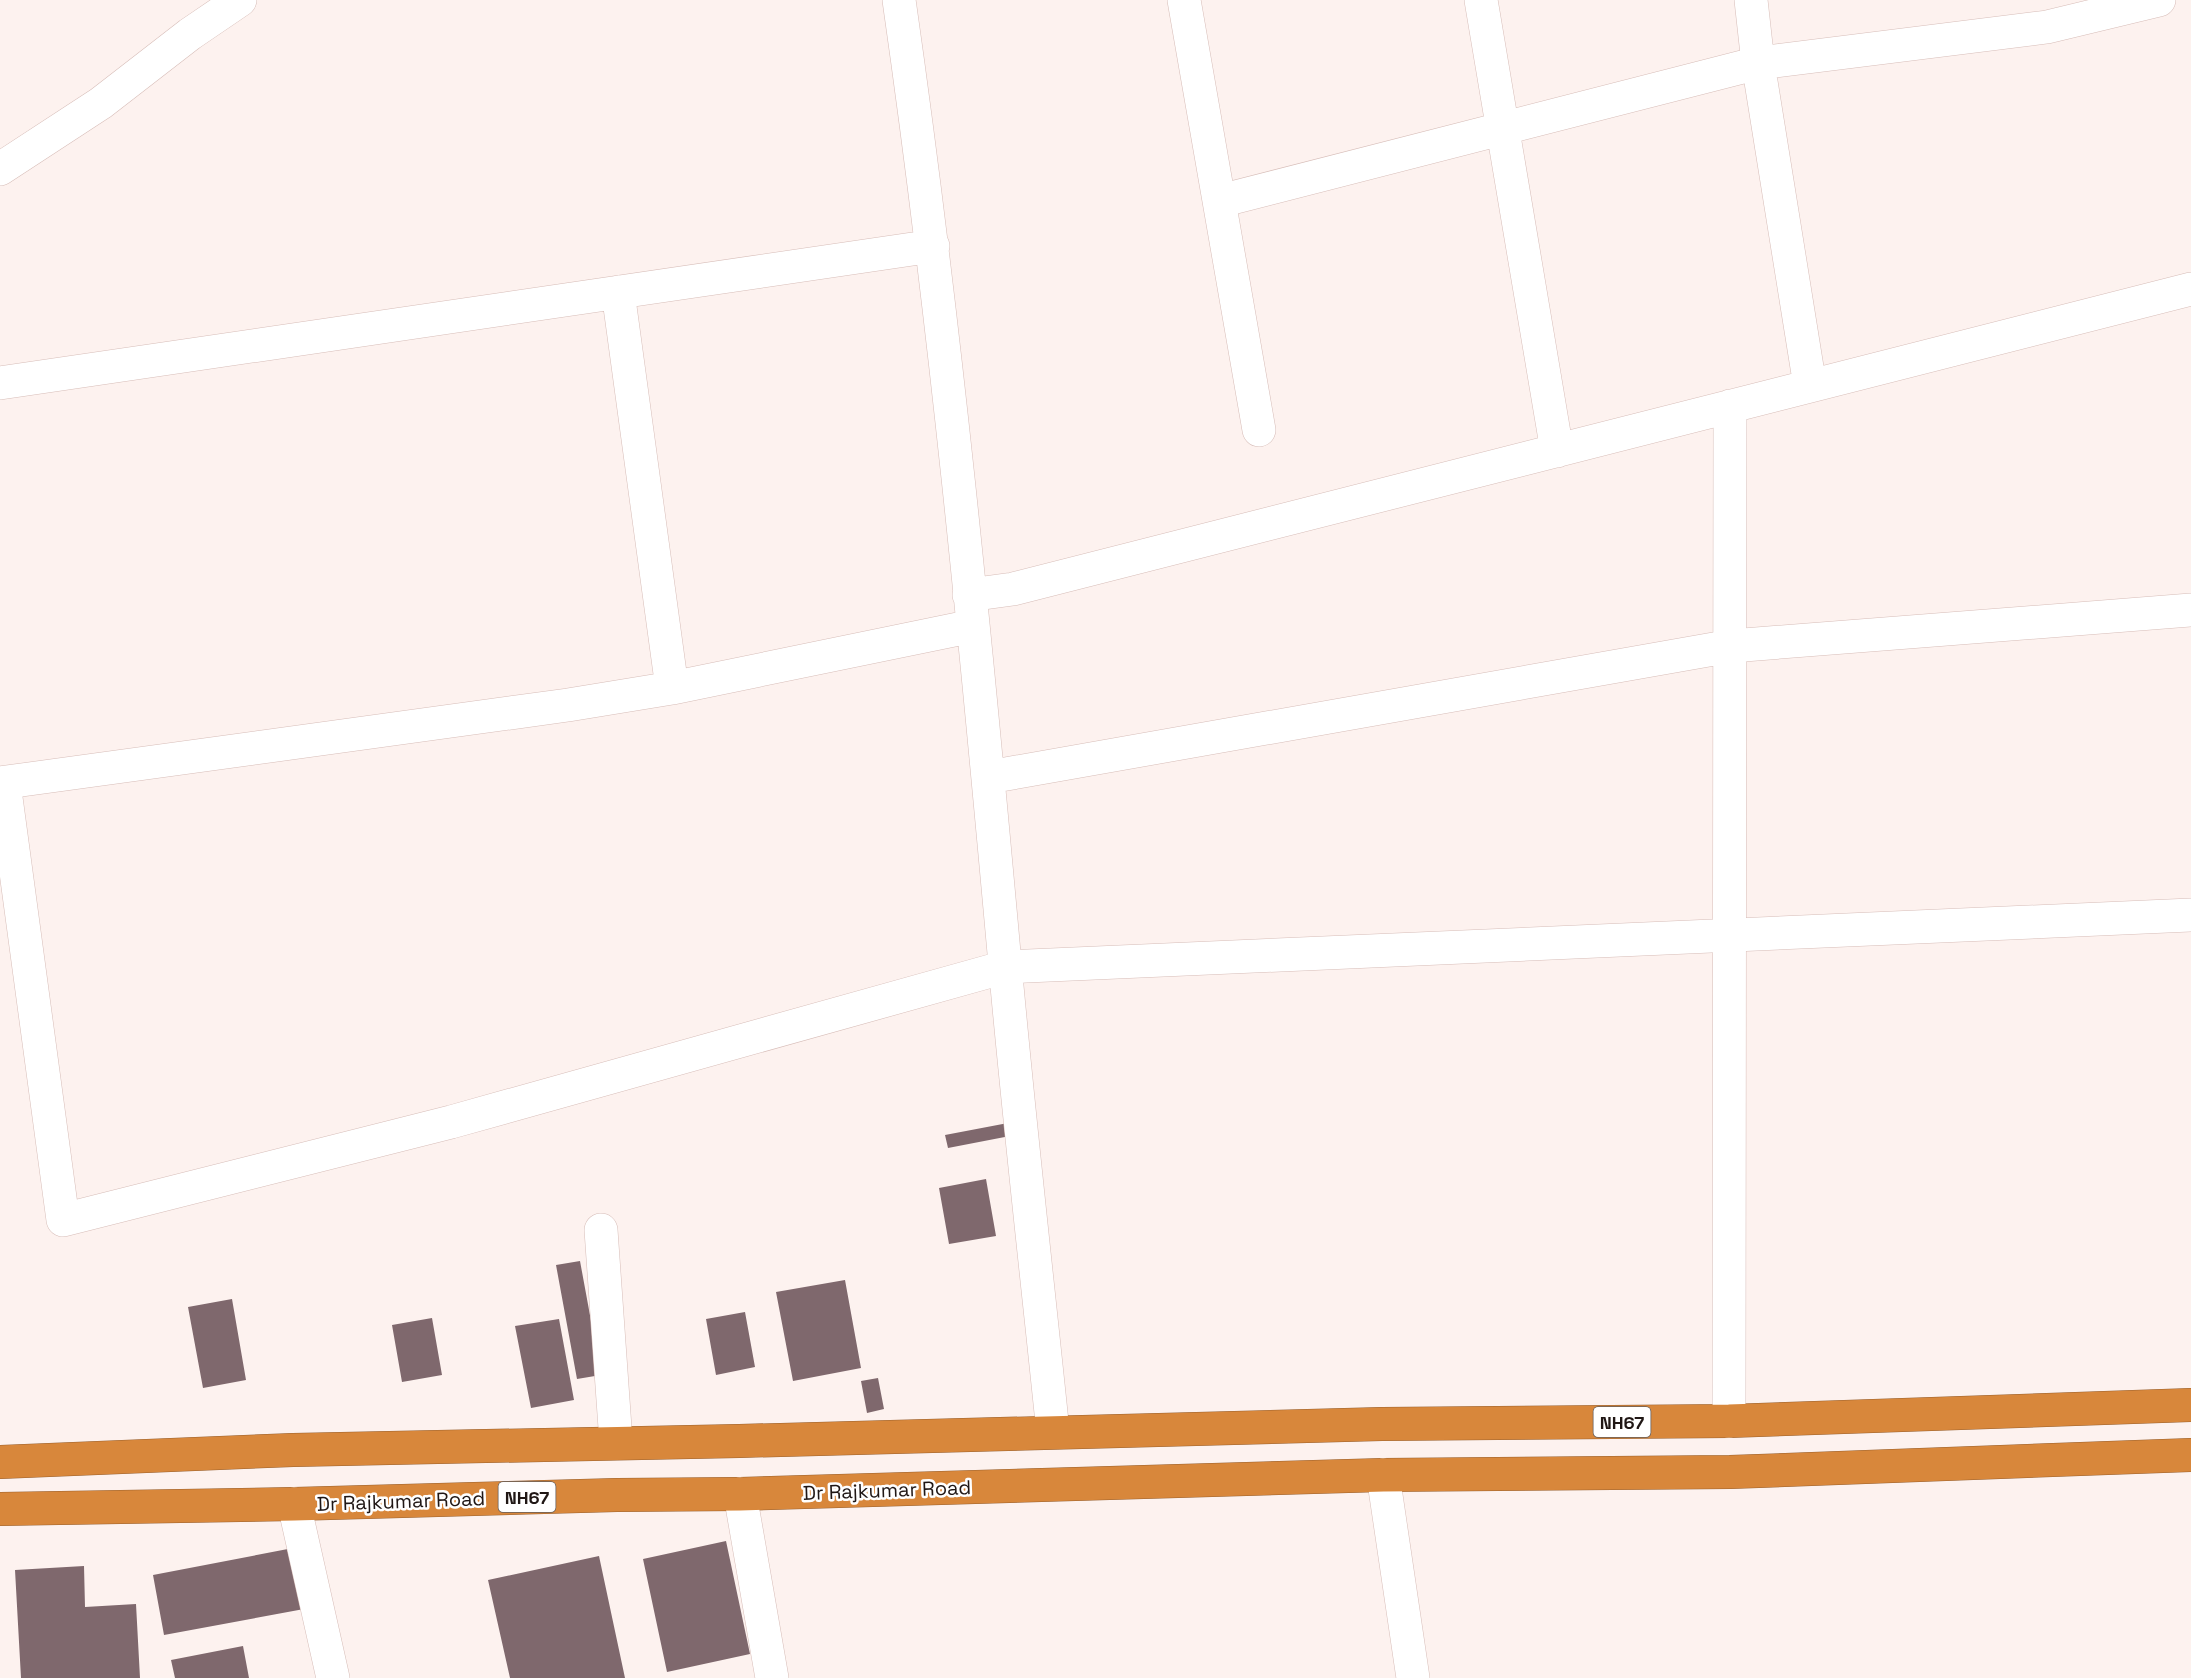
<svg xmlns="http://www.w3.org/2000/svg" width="2191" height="1678" font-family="'Space Grotesk',sans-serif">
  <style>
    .building { fill: #7f686d }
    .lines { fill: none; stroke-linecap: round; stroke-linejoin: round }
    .street-casing { stroke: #d7bdb8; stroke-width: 34 }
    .highway-casing { stroke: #98602e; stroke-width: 34 }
    .street { stroke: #fff; stroke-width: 33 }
    .highway { stroke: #d8873b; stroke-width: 33 }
    .labels { text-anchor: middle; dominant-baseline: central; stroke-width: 5; stroke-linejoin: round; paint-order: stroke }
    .shield { fill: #fff; stroke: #635d5b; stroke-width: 1.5 }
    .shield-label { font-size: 18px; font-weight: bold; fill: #201715 }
    .street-label { font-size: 20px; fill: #201715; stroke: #fff }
  </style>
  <rect width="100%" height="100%" fill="#fdf2ef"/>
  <path class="building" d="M1008,1123L1010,1136L948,1148L945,1135Z
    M986,1179L996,1236L949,1244L939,1188Z
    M580,1261L601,1375L577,1379L556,1265Z
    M845,1280L861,1368L793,1381L776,1292Z
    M232,1299L246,1380L203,1388L188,1307Z
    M745,1312L755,1367L716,1375L706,1319Z
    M432,1318L442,1375L402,1382L392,1325Z
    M559,1319L574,1400L531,1408L515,1326Z
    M878,1378L884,1409L867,1413L861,1381Z
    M726,1541L750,1654L667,1672L643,1559Z
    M293,1548L304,1609L164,1635L153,1575Z
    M599,1556L625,1678H510L488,1580Z
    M84,1566L85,1607L136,1604L140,1678H21L15,1570Z
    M243,1646L249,1678H175L171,1660Z"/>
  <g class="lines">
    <defs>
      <path id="street" d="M899,0C945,320 976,642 1005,964C1019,1121 1037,1276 1053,1432
        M1184,0L1259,430
        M1481,0L1557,451
        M0,169L101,103L190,34L240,0
        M1220,201L1758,63L1751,0
        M618,292L672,688
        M0,383L933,246
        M1810,386L1758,63L2047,27L2159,0
        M969,595L1013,589L2191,289
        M989,777L1731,646L2191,610
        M0,783L568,705L672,688L973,626
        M4,783L63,1220L451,1122L1005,967L2191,915
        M601,1230L616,1442
        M1729,1421L1730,406
        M1383,1475L1413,1678
        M740,1494L772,1678
        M294,1504L333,1678"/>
      <path id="highway" d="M0,1462L293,1450L739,1441L1382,1424L1729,1421L2191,1405
        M0,1509L294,1504L617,1495L740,1494L1383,1475L1730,1472L2191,1455"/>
    </defs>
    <use href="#street" class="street-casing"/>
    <use href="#highway" class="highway-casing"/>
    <use href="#street" class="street"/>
    <use href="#highway" class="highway"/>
  </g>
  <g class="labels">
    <g class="shield">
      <rect x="1593.5" y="1407" width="57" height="30" rx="4.5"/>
      <rect x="498.5" y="1482" width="57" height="30" rx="4.5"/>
    </g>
    <g class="shield-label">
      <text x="1622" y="1422">NH67</text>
      <text x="527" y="1497">NH67</text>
    </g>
    <g class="street-label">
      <text transform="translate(887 1490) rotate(-2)">Dr Rajkumar Road</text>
      <text transform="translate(401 1501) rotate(-2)">Dr Rajkumar Road</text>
    </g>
  </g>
</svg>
